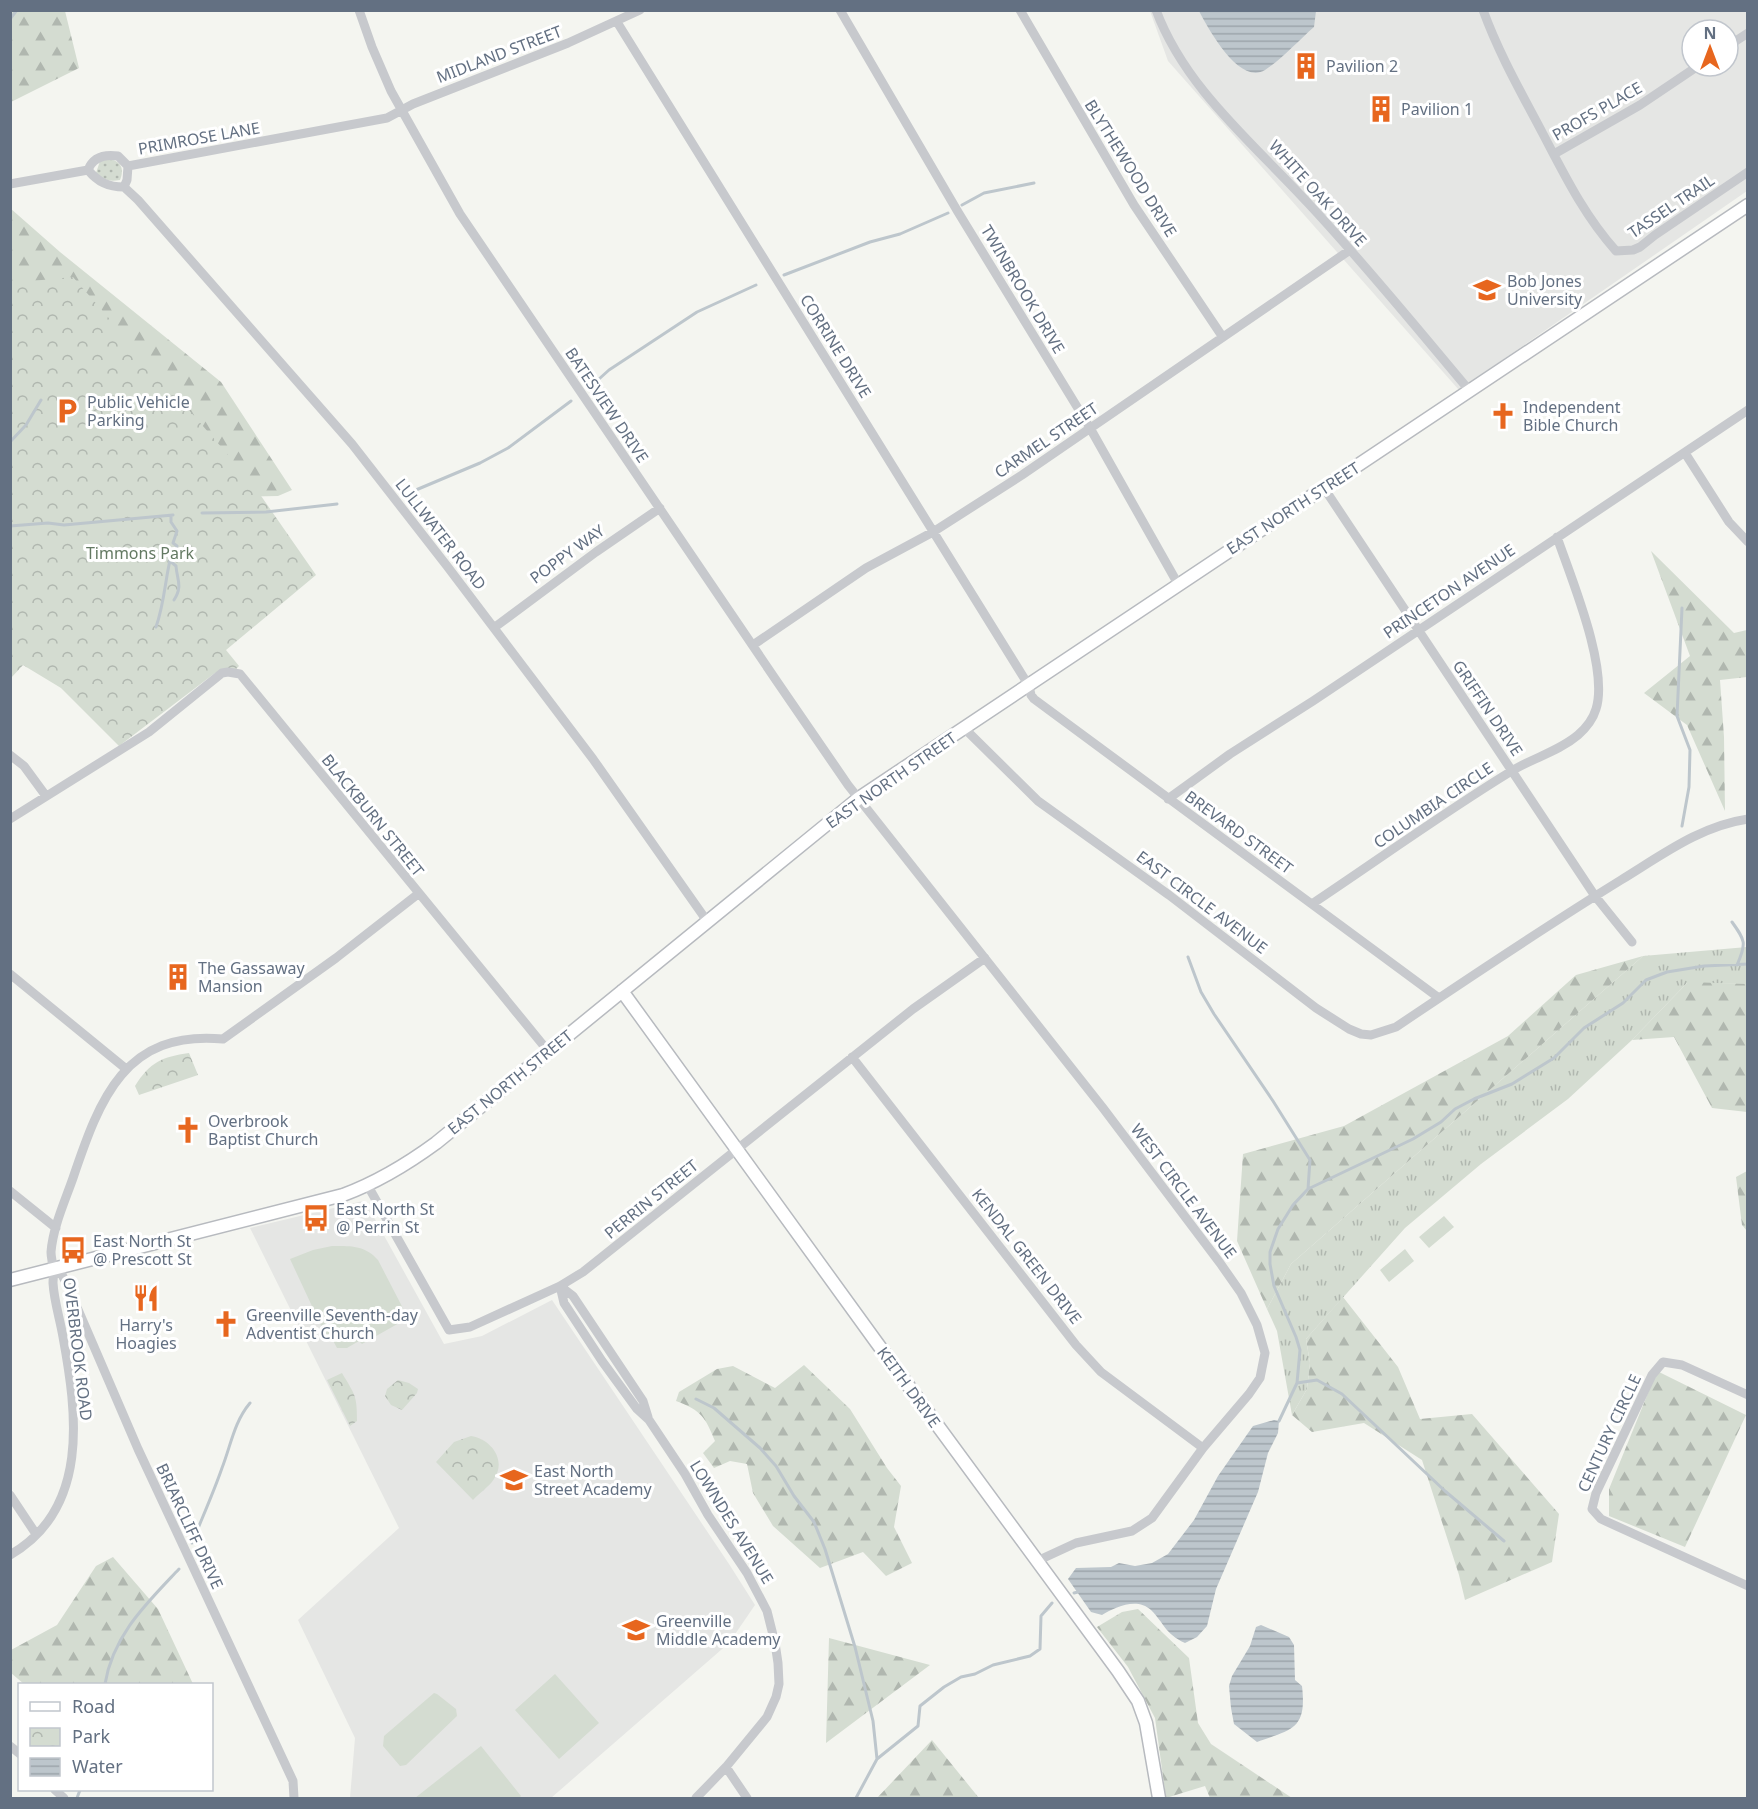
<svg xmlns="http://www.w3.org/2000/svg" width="1758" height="1809" font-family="'Noto Sans',sans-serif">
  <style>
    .built { fill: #e5e6e4; fill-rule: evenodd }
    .grass { fill: url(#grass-tufts) }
    .forest { fill: url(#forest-firs) }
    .park { fill: url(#park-crowns) }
    .garden { fill: url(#garden-dots) }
    .pitch { fill: #d4dcd1 }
    .water { fill: url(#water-rules) }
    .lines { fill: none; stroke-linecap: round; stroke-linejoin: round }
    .stream { stroke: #bdc6cc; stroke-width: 3 }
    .secondary-casing { stroke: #b7babf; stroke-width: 15 }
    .street { stroke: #c7c9cd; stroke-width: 9 }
    .secondary { stroke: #fff; stroke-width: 12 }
    .labels { text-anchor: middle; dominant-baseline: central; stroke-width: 6; stroke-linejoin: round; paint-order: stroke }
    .street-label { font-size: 16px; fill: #637082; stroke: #fff }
    .poi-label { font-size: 16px; fill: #637082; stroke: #fff; text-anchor: start }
    .park-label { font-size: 16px; fill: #637962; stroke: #fff }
  </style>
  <defs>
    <pattern id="grass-tufts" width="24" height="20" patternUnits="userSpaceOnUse" patternTransform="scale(1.5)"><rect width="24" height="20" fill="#d4dcd1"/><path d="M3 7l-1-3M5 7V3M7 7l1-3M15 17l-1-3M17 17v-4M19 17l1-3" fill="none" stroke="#b0b7af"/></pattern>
    <pattern id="forest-firs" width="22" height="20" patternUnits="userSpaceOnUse" patternTransform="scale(1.5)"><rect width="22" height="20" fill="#d4dcd1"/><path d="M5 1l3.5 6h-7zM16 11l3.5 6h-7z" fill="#b0b7af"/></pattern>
    <pattern id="park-crowns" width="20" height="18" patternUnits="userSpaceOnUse" patternTransform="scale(1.5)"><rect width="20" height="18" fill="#d4dcd1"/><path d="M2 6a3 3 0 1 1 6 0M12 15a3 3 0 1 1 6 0" fill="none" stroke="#b0b7af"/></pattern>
    <pattern id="garden-dots" width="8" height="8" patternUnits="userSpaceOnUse" patternTransform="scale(1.5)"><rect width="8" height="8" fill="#d4dcd1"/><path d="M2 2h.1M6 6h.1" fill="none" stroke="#b0b7af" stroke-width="1.8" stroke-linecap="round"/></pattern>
    <pattern id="water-rules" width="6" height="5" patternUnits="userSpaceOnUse" patternTransform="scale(1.5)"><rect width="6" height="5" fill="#bdc6cc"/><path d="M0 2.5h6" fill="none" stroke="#9da5ab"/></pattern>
  </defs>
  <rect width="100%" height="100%" fill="#f4f5f0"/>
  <path class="built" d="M1150,11H1747V191L1459,390L1168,61ZM1692,30H1728V66H1692Z
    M363,1201L371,1212L444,1344L482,1336L552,1300L729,1564L755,1605L729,1643L551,1798H350L355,1738L298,1620L399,1528L250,1228Z"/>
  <path class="grass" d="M1747,947V984L1687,983L1632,1040L1568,1099L1481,1164L1405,1228L1306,1339L1310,1363L1307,1389L1292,1415L1277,1331L1267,1309L1291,1264L1643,956Z"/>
  <path class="forest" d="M11,10L65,11L79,68L11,102Z
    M10,208L60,252L221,382L292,490L278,496L232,497L11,331Z
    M1651,551L1734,633L1747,630V677L1720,680L1724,737L1725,811L1687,725L1644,693L1690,656Z
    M1643,956L1291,1264L1267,1309L1237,1241L1243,1154L1344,1126L1508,1036L1576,975Z
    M1688,982L1747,984V1112L1712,1108L1674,1037L1632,1040Z
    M1747,1171V1231L1742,1225L1736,1177Z
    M1343,1297L1398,1367L1420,1419L1472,1414L1559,1514L1552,1562L1465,1600L1459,1575L1422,1460L1364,1423L1312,1432L1292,1415L1307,1389L1310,1363L1306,1339Z
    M804,1365L850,1409L887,1468L901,1486L894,1527L912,1563L886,1576L863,1552L820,1568L773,1526L753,1493L747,1464L730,1461L714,1468L703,1453L715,1441C705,1417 702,1411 676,1401L679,1392L717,1369L733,1366L775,1388Z
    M1657,1371L1746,1415L1685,1547L1609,1516V1489Z
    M113,1557L158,1609L193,1684H24L11,1673V1650L57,1625L96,1566Z
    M1138,1609L1189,1658L1198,1723L1211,1744L1292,1798H1210L1205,1786L1166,1798L1155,1718L1128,1667L1097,1627L1122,1612Z
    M829,1638L930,1665L826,1743Z
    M932,1740L979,1798H877Z"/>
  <path class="park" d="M73,277L250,480L316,575L226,650L239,666L236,669L215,673L119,746L61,688L23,665L11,678V283Z
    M189,1053L198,1075L139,1095L135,1086C150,1062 162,1057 189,1053Z
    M342,1373C355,1395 357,1395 357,1421L350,1426L327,1380Z
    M398,1380L409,1383L418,1389L417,1393L402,1410L391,1405L385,1396L387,1389Z
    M471,1436C491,1439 507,1460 494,1479C489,1487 479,1493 473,1500L436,1462L454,1442Z"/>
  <path class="garden" d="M108,159C120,160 125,168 120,180C109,182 103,180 96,173L100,161Z"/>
  <path class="pitch" d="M1444,1216L1454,1227L1429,1248L1419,1237Z
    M332,1246C350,1246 365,1245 378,1260L408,1318L362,1344L359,1341L347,1348H337L330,1335L325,1334L290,1259L313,1250Z
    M1405,1249L1414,1261L1389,1282L1380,1270Z
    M555,1674L599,1723L559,1759L515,1710Z
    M434,1693L437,1694L456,1709L457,1716L406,1765L400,1766L383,1746L384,1736Z
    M481,1746L521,1796L519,1798H415Z"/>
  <path class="water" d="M1199,11H1316L1314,27C1298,41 1282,59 1265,70C1239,86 1208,28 1199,11Z
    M1274,1420L1279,1421L1278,1433L1268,1453L1258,1492L1216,1589L1207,1626L1197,1637L1185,1643C1164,1633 1165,1624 1151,1610C1137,1597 1115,1607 1102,1615L1091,1612L1068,1579L1076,1568L1111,1567L1119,1563L1135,1566L1152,1563L1168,1554L1194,1520L1218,1476L1253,1426Z
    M1261,1625L1289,1637L1294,1645L1295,1680L1302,1686C1307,1730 1292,1729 1257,1742L1234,1724L1231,1708L1229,1686L1232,1676L1250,1646L1256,1627Z"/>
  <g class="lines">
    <path class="stream" d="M10,19L17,10
      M962,205L984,193L1034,183
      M784,275L870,242L900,234L948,213
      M589,388L609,370L697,312L756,285
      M10,442L26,425L41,400
      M404,495L480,463L508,448L571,401
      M202,513L266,512L337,504
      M10,526L48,523L64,525L173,515
      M170,561L176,566C177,580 183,586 174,600
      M1682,608L1677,716L1690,750L1689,787L1682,826
      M156,627C165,602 165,577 172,552L175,551L177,546L173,543L177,531L171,522V516
      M1732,922C1745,940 1747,943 1737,965
      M1188,957L1201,992L1214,1014L1273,1101L1310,1160L1308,1189
      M1297,1383L1317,1380L1342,1394L1445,1491L1504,1541
      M696,1399L714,1408L760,1448L776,1466L794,1496L814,1522L825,1549L855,1647L873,1721L877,1759
      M1279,1421L1297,1383L1300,1350L1296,1337L1274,1286L1270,1264V1252L1278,1229L1293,1205L1308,1189L1413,1139L1441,1122L1455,1109L1474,1099L1512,1084L1554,1058L1584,1028L1623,1003L1646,980L1667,972L1704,966L1748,964
      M192,1543C202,1518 213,1494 222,1468C231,1445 234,1422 250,1403
      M1074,1593L1078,1592
      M105,1684C113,1635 146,1604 179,1569
      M77,1798L80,1790
      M856,1798L877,1759L918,1726L920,1706L944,1687L961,1677L975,1674L993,1665L1030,1656L1040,1649L1041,1616L1052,1603"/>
    <defs>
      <path id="secondary" d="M622,991L877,1343L1118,1671L1138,1701L1146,1723L1159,1798
        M10,1280L343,1195C378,1182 406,1165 436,1143L859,798L1748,205"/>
    </defs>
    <use href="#secondary" class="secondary-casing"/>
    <path class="street" d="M359,10L372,47L391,91L460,214L778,683L848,785L1103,1108L1220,1263L1241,1293L1257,1325L1265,1353L1260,1378L1249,1394L1203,1448L1152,1518L1132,1531L1076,1543L1037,1561
      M840,10L958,212L1090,428L1178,584
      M1020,10L1134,205L1222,336
      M1156,10C1185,88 1253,143 1308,203C1364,263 1416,327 1469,390
      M1483,10C1499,54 1522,94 1543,134C1565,176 1584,215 1616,251L1633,250L1640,247L1655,235L1748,172
      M617,22L1029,686L1031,695L1034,699L1439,998
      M1728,46L1748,33
      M1554,154L1640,105L1698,66
      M128,166L127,180L124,187L138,200L352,444L447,566L593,759L707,921
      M88,170C98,182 108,187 124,187
      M10,184L88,170C93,157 104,154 118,156L128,166L387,118L413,104L568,43L640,10
      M1685,453L1729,522L1748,542
      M1324,488L1595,896L1632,942
      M495,627L596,552L660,508
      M753,645L866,568L933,532L1022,475L1350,250
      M964,728L1038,801L1169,895L1316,1008L1349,1029L1361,1034L1371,1035L1396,1027C1470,977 1545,927 1621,880C1662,855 1700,826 1748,819
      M10,755L24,766L46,796
      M1168,799L1230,754L1313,701L1748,410
      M10,819L149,732L222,673L228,672L240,674L548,1051
      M1312,904C1378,860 1443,813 1510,772C1532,758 1558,752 1578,735C1586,728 1593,719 1596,709C1609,668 1571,578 1557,537
      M10,974L125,1068
      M852,1057L1076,1345L1101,1372L1203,1448
      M368,1186L449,1330L470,1327L560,1286L583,1272L913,1009L985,958
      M10,1191L56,1228
      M53,1269L62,1275L67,1284L138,1449L293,1781L294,1798
      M560,1286L564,1303L602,1361L637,1409L649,1420L685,1474L708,1515L747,1573L767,1611L775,1643L778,1663L779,1684L776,1697L767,1717L726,1767L696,1798
      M560,1286L573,1296L643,1401L648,1417
      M1748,1395L1682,1365L1663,1362L1652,1375L1596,1493L1592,1509L1601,1519L1748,1586
      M10,1495L36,1534
      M10,1555C90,1509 77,1413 63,1337C60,1319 54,1301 53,1283C53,1279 54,1274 53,1270C53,1263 51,1258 51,1252C53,1227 65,1201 73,1178C100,1098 125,1030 223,1039L336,958L418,894
      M10,1746L20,1754
      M726,1767L747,1798
      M55,1790L64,1798"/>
    <use href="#secondary" class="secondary"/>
  </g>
  <defs>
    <symbol id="building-bare" viewBox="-9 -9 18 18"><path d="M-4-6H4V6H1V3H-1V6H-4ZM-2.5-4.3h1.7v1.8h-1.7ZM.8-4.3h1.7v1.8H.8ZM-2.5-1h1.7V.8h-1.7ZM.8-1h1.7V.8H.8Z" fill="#e7661e" stroke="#fff" stroke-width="2.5" paint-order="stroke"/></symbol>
    <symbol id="university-bare" viewBox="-9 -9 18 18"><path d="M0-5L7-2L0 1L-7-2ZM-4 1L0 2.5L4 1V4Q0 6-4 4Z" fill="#e7661e" stroke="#fff" stroke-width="2.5" paint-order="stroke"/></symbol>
    <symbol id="parking-bare" viewBox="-9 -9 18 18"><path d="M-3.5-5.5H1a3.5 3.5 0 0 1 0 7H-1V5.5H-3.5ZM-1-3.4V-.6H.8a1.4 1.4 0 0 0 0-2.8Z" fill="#e7661e" stroke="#fff" stroke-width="2.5" paint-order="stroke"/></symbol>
    <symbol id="church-bare" viewBox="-9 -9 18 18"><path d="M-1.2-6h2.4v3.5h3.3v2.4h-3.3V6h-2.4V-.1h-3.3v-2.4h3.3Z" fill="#e7661e" stroke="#fff" stroke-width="2.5" paint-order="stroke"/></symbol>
    <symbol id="bus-bare" viewBox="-9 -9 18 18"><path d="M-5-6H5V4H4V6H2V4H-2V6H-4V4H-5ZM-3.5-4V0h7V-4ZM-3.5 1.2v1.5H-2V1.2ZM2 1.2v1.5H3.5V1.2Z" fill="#e7661e" stroke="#fff" stroke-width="2.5" paint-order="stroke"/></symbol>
    <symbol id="restaurant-bare" viewBox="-9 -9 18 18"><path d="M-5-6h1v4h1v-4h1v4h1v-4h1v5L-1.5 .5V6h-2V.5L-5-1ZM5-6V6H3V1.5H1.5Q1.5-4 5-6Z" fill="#e7661e" stroke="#fff" stroke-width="2.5" paint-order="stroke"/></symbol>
    <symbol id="school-bare" viewBox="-9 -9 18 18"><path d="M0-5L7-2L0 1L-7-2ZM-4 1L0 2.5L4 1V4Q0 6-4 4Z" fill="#e7661e" stroke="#fff" stroke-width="2.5" paint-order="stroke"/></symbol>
  </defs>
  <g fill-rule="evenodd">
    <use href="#building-bare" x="1287" y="47" width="38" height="38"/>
    <use href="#building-bare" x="1362" y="90" width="38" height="38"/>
    <use href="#university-bare" x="1468" y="271" width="38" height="38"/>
    <use href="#parking-bare" x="48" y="392" width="38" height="38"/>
    <use href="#church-bare" x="1484" y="397" width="38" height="38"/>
    <use href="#building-bare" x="159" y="958" width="38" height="38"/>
    <use href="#church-bare" x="169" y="1111" width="38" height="38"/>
    <use href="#bus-bare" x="297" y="1199" width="38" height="38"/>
    <use href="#bus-bare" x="54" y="1231" width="38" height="38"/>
    <use href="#restaurant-bare" x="127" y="1279" width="38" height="38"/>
    <use href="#church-bare" x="207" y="1305" width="38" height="38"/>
    <use href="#school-bare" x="495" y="1461" width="38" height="38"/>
    <use href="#school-bare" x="617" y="1611" width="38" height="38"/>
  </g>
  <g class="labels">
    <g class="street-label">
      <text transform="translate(499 54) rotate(-21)">MIDLAND STREET</text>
      <text transform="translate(1597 111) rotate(-30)">PROFS PLACE</text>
      <text transform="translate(199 138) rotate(-10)">PRIMROSE LANE</text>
      <text transform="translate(1131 168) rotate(58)">BLYTHEWOOD DRIVE</text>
      <text transform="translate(1318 193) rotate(48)">WHITE OAK DRIVE</text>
      <text transform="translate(1671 206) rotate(-34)">TASSEL TRAIL</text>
      <text transform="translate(1023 289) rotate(59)">TWINBROOK DRIVE</text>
      <text transform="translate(836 346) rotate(58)">CORRINE DRIVE</text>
      <text transform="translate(607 405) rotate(56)">BATESVIEW DRIVE</text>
      <text transform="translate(1046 440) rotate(-34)">CARMEL STREET</text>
      <text transform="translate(1293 508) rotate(-33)">EAST NORTH STREET</text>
      <text transform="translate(441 534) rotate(52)">LULLWATER ROAD</text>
      <text transform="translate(567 554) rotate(-36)">POPPY WAY</text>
      <text transform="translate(1449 591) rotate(-34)">PRINCETON AVENUE</text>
      <text transform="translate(1488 708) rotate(56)">GRIFFIN DRIVE</text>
      <text transform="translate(891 780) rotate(-35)">EAST NORTH STREET</text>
      <text transform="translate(1433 805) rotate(-34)">COLUMBIA CIRCLE</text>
      <text transform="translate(373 815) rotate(51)">BLACKBURN STREET</text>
      <text transform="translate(1239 832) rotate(36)">BREVARD STREET</text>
      <text transform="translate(1202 902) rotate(37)">EAST CIRCLE AVENUE</text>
      <text transform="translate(510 1082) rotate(-39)">EAST NORTH STREET</text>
      <text transform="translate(1184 1191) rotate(53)">WEST CIRCLE AVENUE</text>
      <text transform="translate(651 1199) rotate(-39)">PERRIN STREET</text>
      <text transform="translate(1027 1256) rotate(52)">KENDAL GREEN DRIVE</text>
      <text transform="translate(78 1349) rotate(83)">OVERBROOK ROAD</text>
      <text transform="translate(909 1387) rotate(54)">KEITH DRIVE</text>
      <text transform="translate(1609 1433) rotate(-65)">CENTURY CIRCLE</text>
      <text transform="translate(732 1522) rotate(58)">LOWNDES AVENUE</text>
      <text transform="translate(190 1526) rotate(65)">BRIARCLIFF DRIVE</text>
    </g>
    <g class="poi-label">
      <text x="1326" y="66">Pavilion 2</text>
      <text x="1401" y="109">Pavilion 1</text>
      <text x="1507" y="281">Bob Jones<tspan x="1507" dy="18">University</tspan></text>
      <text x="87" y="402">Public Vehicle<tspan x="87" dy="18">Parking</tspan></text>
      <text x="1523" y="407">Independent<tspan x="1523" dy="18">Bible Church</tspan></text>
      <text x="198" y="968">The Gassaway<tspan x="198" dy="18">Mansion</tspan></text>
      <text x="208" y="1121">Overbrook<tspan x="208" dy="18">Baptist Church</tspan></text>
      <text x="336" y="1209">East North St<tspan x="336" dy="18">@ Perrin St</tspan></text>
      <text x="93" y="1241">East North St<tspan x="93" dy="18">@ Prescott St</tspan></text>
      <text x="246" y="1315">Greenville Seventh-day<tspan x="246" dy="18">Adventist Church</tspan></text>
      <text x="146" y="1325" text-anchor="middle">Harry's<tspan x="146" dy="18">Hoagies</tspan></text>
      <text x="534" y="1471">East North<tspan x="534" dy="18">Street Academy</tspan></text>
      <text x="656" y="1621">Greenville<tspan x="656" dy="18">Middle Academy</tspan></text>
    </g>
    <g class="park-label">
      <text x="140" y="553">Timmons Park</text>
    </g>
  </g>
  <rect width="1758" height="1809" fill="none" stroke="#637082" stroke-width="24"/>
  <rect x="18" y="1683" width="195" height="108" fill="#ffffff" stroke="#c1c6cd" stroke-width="1.5"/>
  <rect x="30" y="1702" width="30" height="9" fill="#ffffff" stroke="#c1c6cd" stroke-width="1.5"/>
  <text x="72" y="1713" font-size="18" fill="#637082">Road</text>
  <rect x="30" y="1728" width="30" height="18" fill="url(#park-crowns)" stroke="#c1c6cd" stroke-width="1.5"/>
  <text x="72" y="1743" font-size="18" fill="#637082">Park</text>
  <rect x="30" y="1758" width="30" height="18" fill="url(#water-rules)" stroke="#c1c6cd" stroke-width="1.5"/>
  <text x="72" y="1773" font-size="18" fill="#637082">Water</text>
  <g transform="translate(1710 48)"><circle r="28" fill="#ffffff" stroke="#c1c6cd" stroke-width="1.5"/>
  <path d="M0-4.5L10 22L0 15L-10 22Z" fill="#e7661e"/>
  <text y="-9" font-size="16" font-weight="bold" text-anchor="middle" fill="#637082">N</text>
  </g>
</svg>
